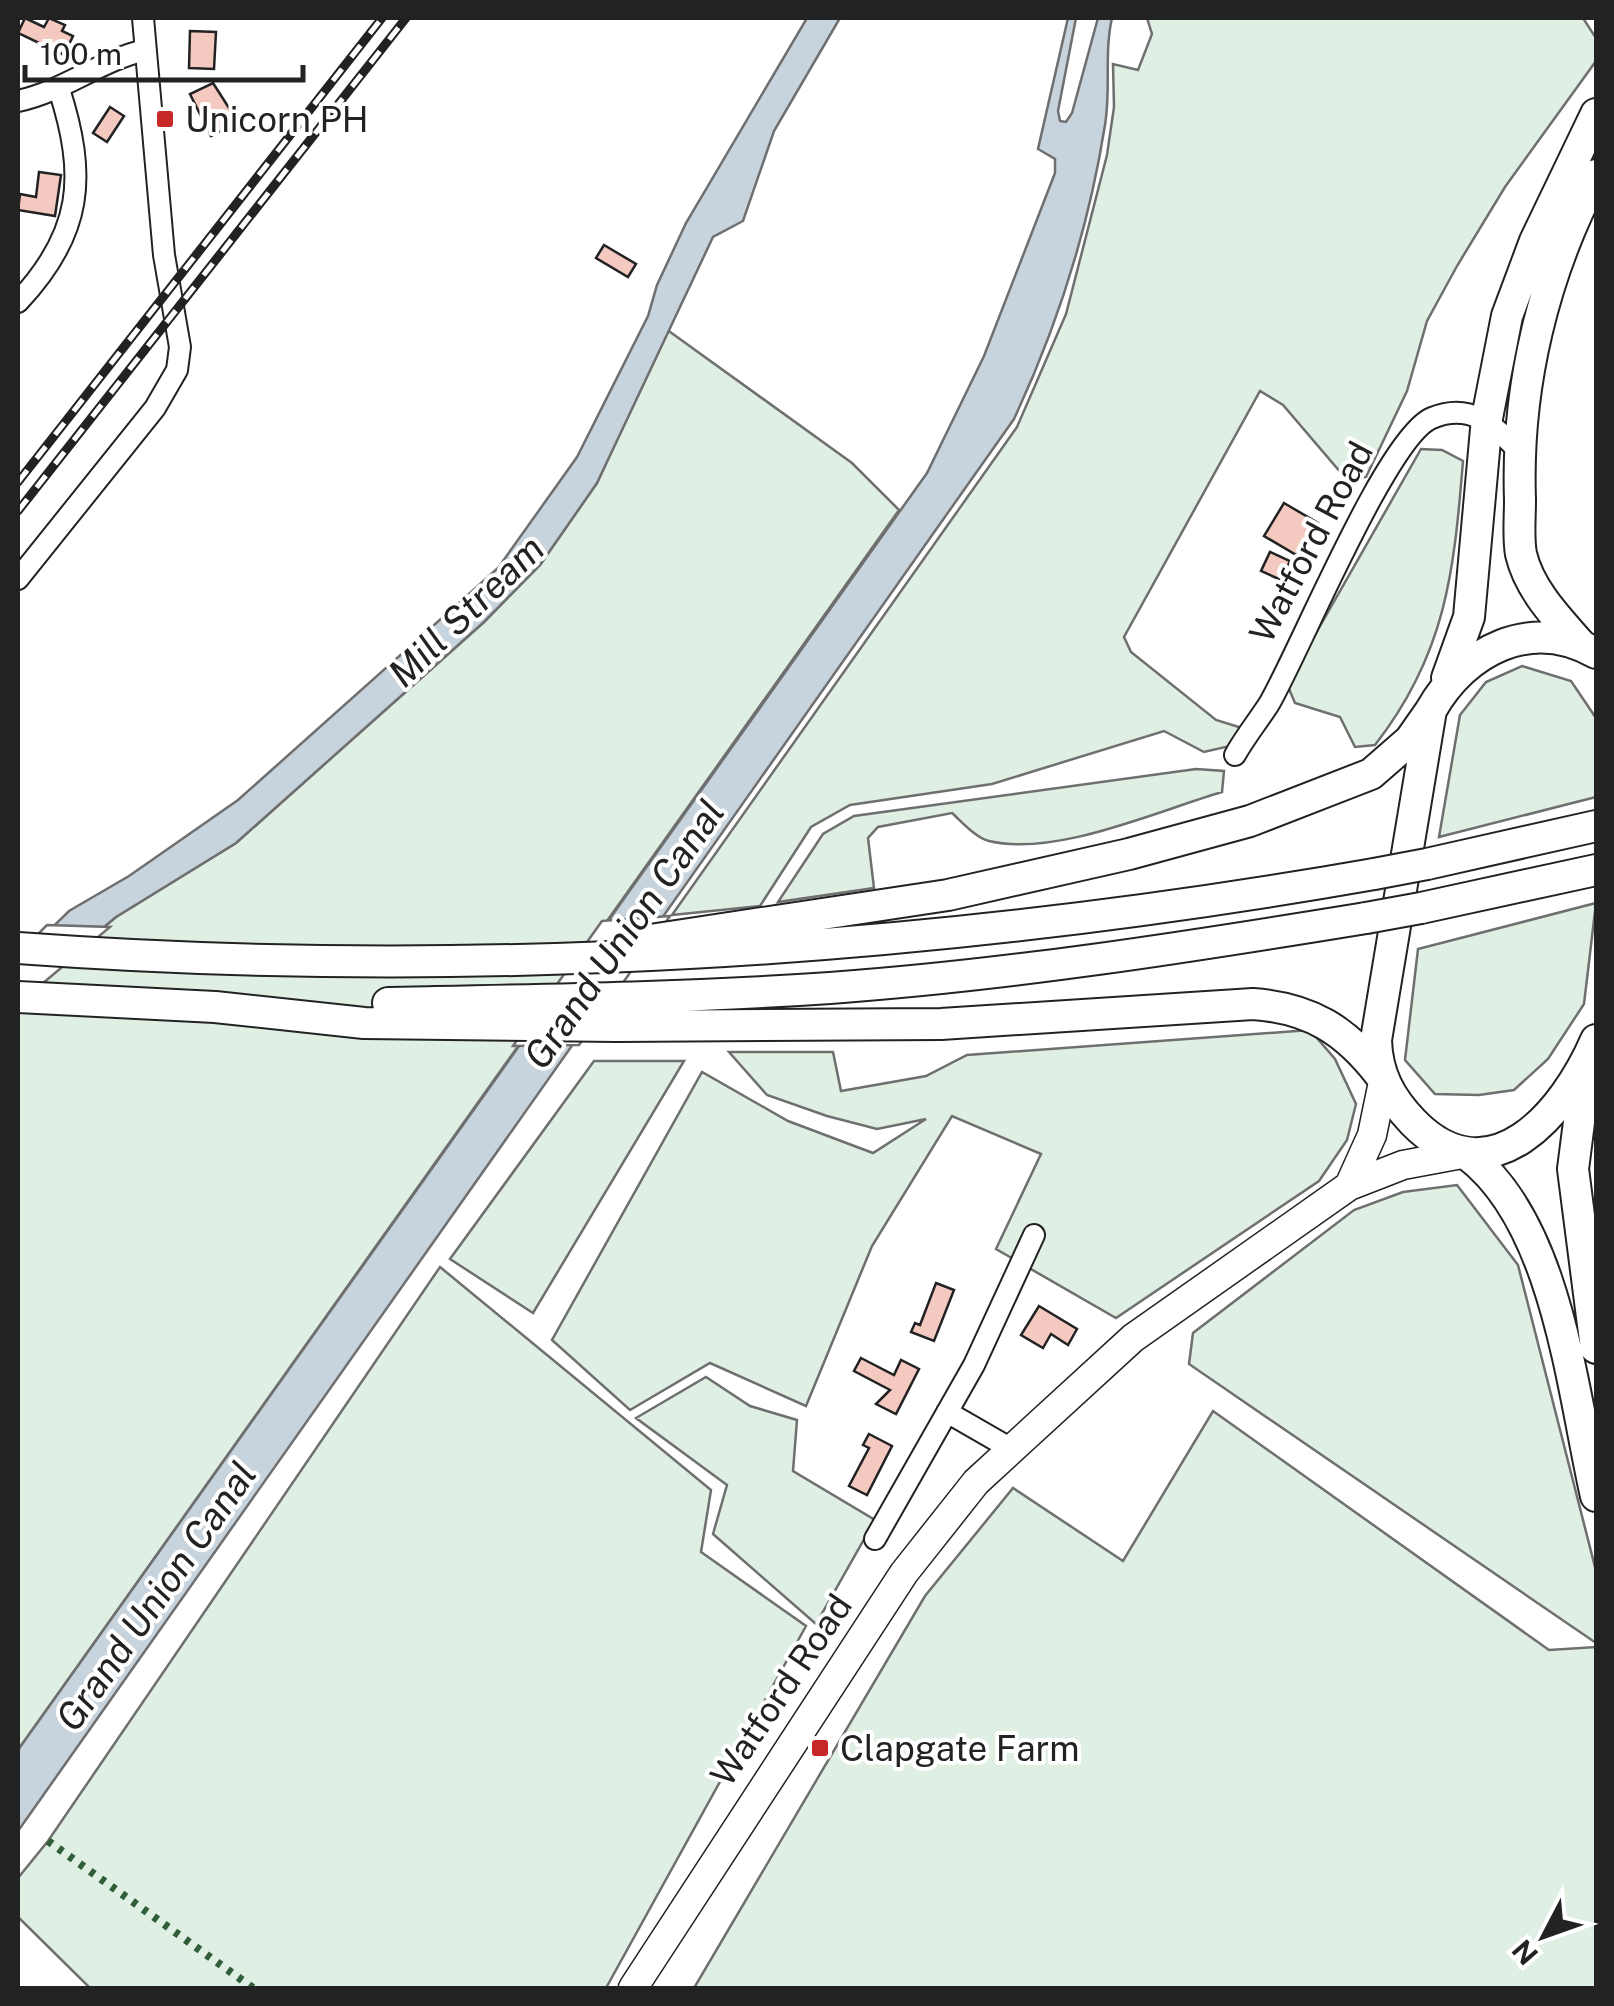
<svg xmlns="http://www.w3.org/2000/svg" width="1614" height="2006" font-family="'Public Sans',sans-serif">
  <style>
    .green { fill: #e0efe3; stroke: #6f6f6f; stroke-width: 2.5 }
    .water { fill: #c7d3dd; stroke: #6f6f6f; stroke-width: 2.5 }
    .pier { fill: #fff; stroke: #6f6f6f; stroke-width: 2.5 }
    .building { fill: #f3c9c0; stroke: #222; stroke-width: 2.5 }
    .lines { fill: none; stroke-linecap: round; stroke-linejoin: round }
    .minor-casing { stroke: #222; stroke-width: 24 }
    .major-casing { stroke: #222; stroke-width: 31 }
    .highway-casing { stroke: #222; stroke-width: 34 }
    .minor { stroke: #fff; stroke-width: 20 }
    .major { stroke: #fff; stroke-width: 28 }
    .highway { stroke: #fff; stroke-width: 30 }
    .rail-casing { stroke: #222; stroke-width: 9 }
    .rail { stroke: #fff; stroke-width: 5; stroke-dasharray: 15; stroke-linecap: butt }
    .highway-bridge-casing { stroke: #222; stroke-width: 34; stroke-linecap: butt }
    .highway-bridge { stroke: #fff; stroke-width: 30 }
    .hedge { stroke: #2f5e38; stroke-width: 8; stroke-dasharray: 5 8; stroke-linecap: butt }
    .poi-dot { fill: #c62828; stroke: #fff; stroke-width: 4 }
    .labels { text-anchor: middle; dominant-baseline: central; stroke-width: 8; stroke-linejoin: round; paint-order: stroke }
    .poi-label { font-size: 35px; fill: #222; stroke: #fff; text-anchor: start }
    .street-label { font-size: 35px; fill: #222; stroke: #fff }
    .water-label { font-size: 38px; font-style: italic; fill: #222; stroke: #fff }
  </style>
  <rect width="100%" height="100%" fill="#fff"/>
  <path class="green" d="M1147,18H1583L1596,38V61L1505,187L1457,266L1427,321L1407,391L1366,477L1348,481L1283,405L1260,391L1124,637L1131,652L1216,720L1242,728L1230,746L1204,752L1164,731L992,784L850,805L811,827L760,906L672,915L1017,427L1066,314L1107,155L1114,107L1113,64L1138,70L1152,34Z
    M666,329L852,463L899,510L18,1750V999L116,917L236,843L484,622L540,565L597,483Z
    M1421,449L1442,450L1463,461C1454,572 1446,654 1375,745L1355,747L1340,717L1295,703L1287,684Z
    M1522,666L1571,681L1596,718V797L1439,837L1460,715L1486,682Z
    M1196,769L1224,771L1222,792C1157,811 1056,857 989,841C976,838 962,822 952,813L878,827L868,838L874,888L778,902L823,834L854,816Z
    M1596,903L1584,1004L1548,1059L1514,1090L1479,1095L1435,1094L1405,1060L1418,949Z
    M1310,1030L1335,1059L1356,1104L1347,1140L1319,1181L1116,1318L996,1249L1041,1154L952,1116L872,1246L806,1406L710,1363L630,1410L552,1340L702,1072L788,1121L873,1153L926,1119L877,1129L827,1116L767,1095L729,1052H833L841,1091L926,1076L967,1055Z
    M594,1061H684L533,1313L450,1259Z
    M1457,1185L1518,1265L1596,1571V1643L1189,1364L1193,1333L1354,1210L1403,1192Z
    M440,1267L711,1490L701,1552L806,1626L606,1988H90L18,1917V1878L48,1841Z
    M706,1377L750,1406L797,1420L793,1471L875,1520L816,1624L713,1534L727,1485L636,1418Z
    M1213,1411L1549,1650L1596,1647V1988H694L925,1596L1013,1488L1123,1561Z"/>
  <path class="water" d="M807,18H840L774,131L743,221L713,237L597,483L540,565L484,622L236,843L116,917L18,998V961L69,911L129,876L238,800L498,568L577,457L648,316L657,285L686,223Z
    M1068,18H1076L1058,111L1060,121L1066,122L1072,113L1098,18H1112C1104,53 1111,89 1105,125C1089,226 1057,327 1014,419L18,1831V1750L927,473L984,356L1055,173V159L1038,149Z"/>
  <path class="pier" d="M670,916L579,1045L513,1046L602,921Z
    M47,925L110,927L18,1004V954Z"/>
  <path class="building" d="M25,18L44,27L49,18L65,25L62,31L73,36L64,55L18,33Z
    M190,31L216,32L214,69L189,68Z
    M213,83L238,122L211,136L190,94Z
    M110,107L124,116L107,142L93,133Z
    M39,172L61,175L55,216L18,210L20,194L36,197Z
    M604,245L636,264L628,277L596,258Z
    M1284,503L1318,523L1298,556L1264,536Z
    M1270,552L1290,561L1281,580L1261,571Z
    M936,1283L954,1290L934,1341L911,1332L915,1323L920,1325Z
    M1039,1306L1077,1329L1068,1345L1051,1334L1043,1348L1021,1335Z
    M861,1358L894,1375L901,1360L919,1369L896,1414L876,1404L890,1390L854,1371Z
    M869,1434L892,1446L867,1495L849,1486L869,1448L863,1445Z"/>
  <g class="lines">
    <defs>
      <path id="minor" d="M18,101C64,91 99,61 145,50
        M18,302C83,233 87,176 59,89
        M18,579L155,408L177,370L180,347L164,255L143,18
        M1235,755C1245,737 1258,721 1269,704C1299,653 1387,436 1432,418C1471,402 1493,425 1518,450
        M947,1412L1013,1450
        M875,1539L974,1365L1034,1235"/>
      <path id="major" d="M1349,1186L1372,1135L1383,1082
        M633,1988L904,1573L976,1482L1133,1338L1349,1186L1403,1165L1462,1154"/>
      <path id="highway" d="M1580,644C1557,618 1529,589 1521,554C1518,538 1520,518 1520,500C1516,388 1543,274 1596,175
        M1596,653C1531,616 1465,650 1431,710L1376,1040C1377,1074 1390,1098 1413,1122C1491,1202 1565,1112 1596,1040
        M1447,678L1469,617L1487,418L1507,316L1535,241L1596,114
        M1427,864L1596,826
        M1421,908L1596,870
        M650,940L948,895L1129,854L1250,821L1371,774L1410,740L1431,710
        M18,948C469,981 929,952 1374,874
        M18,997L215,1007L364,1023L617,1026L941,1024L1253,1004C1310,1008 1346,1030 1381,1076
        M388,1003C536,1000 682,998 830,988C1010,975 1188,947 1366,918
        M1585,1075L1573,1169L1596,1348
        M1468,1155C1557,1223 1572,1390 1596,1496"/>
    </defs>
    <use href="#minor" class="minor-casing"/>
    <use href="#major" class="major-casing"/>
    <use href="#highway" class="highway-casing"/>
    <use href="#minor" class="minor"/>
    <use href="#major" class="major"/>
    <use href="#highway" class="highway"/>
    <defs>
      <path id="rail" d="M18,482L382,18
        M18,511L406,18"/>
    </defs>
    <use href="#rail" class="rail-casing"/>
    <use href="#rail" class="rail"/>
    <defs>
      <path id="highway-bridge" d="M1374,874L1427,864
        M1366,918L1421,908"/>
    </defs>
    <use href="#highway-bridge" class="highway-bridge-casing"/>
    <use href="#highway-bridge" class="highway-bridge"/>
    <path class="hedge" d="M48,1841L253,1988"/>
  </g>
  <g class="poi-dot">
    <rect x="155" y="109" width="20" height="20" rx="5"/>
    <rect x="810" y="1738" width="20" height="20" rx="5"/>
  </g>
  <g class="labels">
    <g class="poi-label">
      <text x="185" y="119">Unicorn PH</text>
      <text x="840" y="1748">Clapgate Farm</text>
    </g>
    <g class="street-label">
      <text transform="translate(1311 542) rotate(-62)">Watford Road</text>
      <text transform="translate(781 1690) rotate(-56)">Watford Road</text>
    </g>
    <g class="water-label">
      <text transform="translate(466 611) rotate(-44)">Mill Stream</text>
      <text transform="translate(624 934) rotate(-55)">Grand Union Canal</text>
      <text transform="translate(156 1596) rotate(-55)">Grand Union Canal</text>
    </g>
  </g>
  <rect width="1614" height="2006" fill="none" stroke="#222222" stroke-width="40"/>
  <g transform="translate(1544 1936) rotate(229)" stroke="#ffffff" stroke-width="8" paint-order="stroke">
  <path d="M0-8L18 38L0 25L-18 38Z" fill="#222222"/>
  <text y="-15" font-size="28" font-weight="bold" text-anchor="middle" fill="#222222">N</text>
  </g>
  <path d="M25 65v15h278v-15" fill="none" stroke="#222222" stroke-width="5"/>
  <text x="40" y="65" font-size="30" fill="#222222" stroke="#ffffff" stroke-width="8" paint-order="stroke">100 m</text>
</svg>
